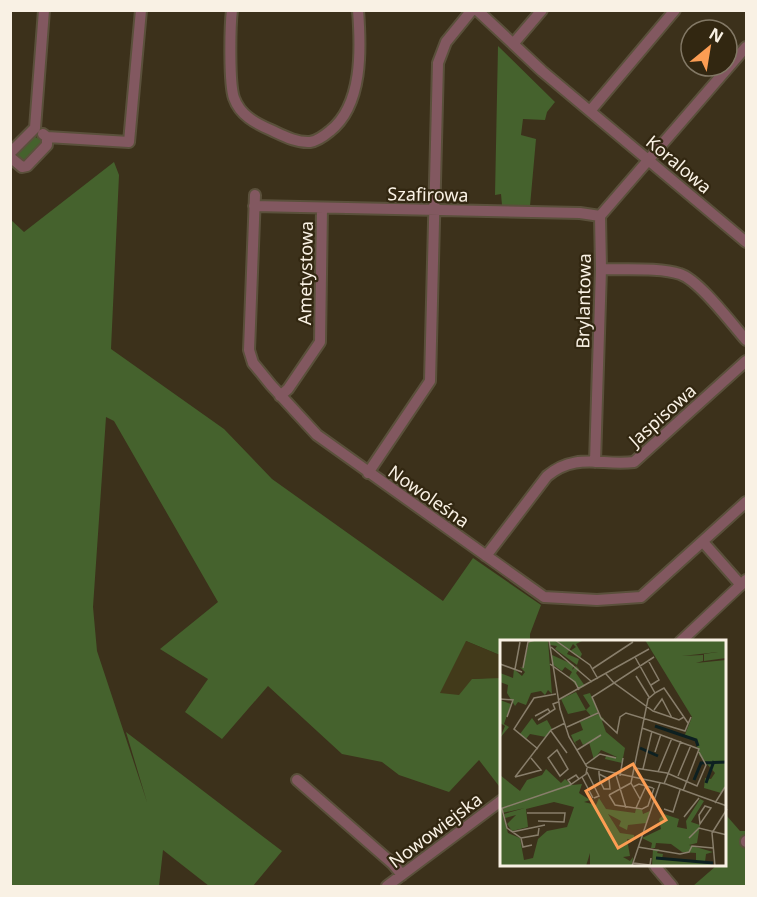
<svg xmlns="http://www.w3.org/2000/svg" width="757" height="897" font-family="'Noto Sans',sans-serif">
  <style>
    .green { fill: #45622d }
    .sand { fill: #423a1a }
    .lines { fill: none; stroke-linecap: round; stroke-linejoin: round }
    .minor-casing { stroke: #5a503b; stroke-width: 14 }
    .minor { stroke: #825860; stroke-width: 10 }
    .labels { text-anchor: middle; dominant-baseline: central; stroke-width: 4.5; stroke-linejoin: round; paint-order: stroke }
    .street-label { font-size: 18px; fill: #f9f1e4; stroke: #322711 }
    .inset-river { fill: none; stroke: #0d2021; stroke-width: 3 }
    .inset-road { fill: none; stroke: #887e6b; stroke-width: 1.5 }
    .view { fill: #fc9d53; fill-opacity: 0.15; stroke: #fc9d53; stroke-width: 3 }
    .inset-edge { fill: none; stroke: #f9f1e4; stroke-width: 3 }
  </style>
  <rect width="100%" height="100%" fill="#3c311b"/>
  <path class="green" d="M498,46L555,102L547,112L545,120L523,119L521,135L536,139L530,206L502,205L501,194L495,195Z
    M33,136L40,139V144L25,160H21L17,156V152Z
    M114,162L119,175L111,349L224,429L272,479L443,601L473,558L541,605L530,634V642H502V656L466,641L472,679L502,677V790L479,760L449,792L399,775L382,762L342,754L268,686L222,739L185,712L208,679L160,649L218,602L114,421L106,417L93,607L97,651L147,802L126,732L282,851L253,886H209L163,850L159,886H11L10,219L24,232Z
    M726,815L740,831H746V886H693L716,866H726Z"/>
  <path class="sand" d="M466,641L502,656V678L472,679L459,695L440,693Z"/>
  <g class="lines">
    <defs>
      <path id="minor" d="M232,10C230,26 229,84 234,98C240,115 255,123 271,130C282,135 296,143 310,142C317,141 324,136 330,131C363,105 361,49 358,10
        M477,10L542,71L746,242
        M513,44L542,10
        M590,111L675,10
        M47,137L129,142L141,10
        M10,153L35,128L44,10
        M10,157L22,167L27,166L47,145V137L43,134
        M255,195L249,350L253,363L271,385L317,435L544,597L597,600L641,597L746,502
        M254,206L580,213L600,216
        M601,269C623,270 660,267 680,274C699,280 732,324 746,340
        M280,396L288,389L320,342L322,208
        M595,462L601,269L600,216L746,47
        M368,473L430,381L438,63L446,42L472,10
        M703,542L741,585
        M486,556L547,476C576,452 601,466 634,462L746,361
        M680,642L746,580
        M297,780L393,864L402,875
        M746,841V842
        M655,866L672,886
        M387,886L502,800"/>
    </defs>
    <use href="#minor" class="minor-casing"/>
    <use href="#minor" class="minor"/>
  </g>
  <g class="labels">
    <g class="street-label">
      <text transform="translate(679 164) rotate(40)">Koralowa</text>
      <text transform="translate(428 194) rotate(1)">Szafirowa</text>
      <text transform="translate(305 273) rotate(-89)">Ametystowa</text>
      <text transform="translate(583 301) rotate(-89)">Brylantowa</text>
      <text transform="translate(662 415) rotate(-42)">Jaspisowa</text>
      <text transform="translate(429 496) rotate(35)">Nowoleśna</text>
      <text transform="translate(435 830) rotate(-37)">Nowowiejska</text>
    </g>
  </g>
  <g transform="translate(500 640)">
    <rect width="226" height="226" fill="#3c311b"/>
    <path d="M36,0H48L52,54L48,50L45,55L41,51L31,53L26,65L18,62L15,66L7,53L8,45L0,42V33L13,38L14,29L22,36L25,32L20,27L23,28L29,2ZM50,0H84L76,4L82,14L80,18L70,11L76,7L73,4L67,14L79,19L77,25L55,9L57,6L50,5ZM145,0H226V18L204,21V14L218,12L182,16L203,15V21L196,23L226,20L227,144L221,153L204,148L205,138L211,139L215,133L199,115L196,101L184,97L192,77ZM52,15L74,25L72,30L76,26L79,29L76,33L85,46L79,49L69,37L72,32L65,27L62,31L52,24ZM76,52L86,70L90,66L83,55L90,53L98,72L91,76L86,70L68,74L61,59ZM0,60L11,64L4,84L9,87L0,98L5,86L0,83ZM98,74L104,79L102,81L106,92L125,108L122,123L105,119L106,116L117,117L101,110L94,120L89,102L83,105L80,99L75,102L78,106L74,102L71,95L83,90L80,82ZM32,78L37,85L47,80L52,89L46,97L30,94L26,99L20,94ZM46,129L61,143L65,139L72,145L82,144L79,153L90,160L84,162L96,165L99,158L106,169L135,173L136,169L142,170L143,174L150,171L146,183L128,185L127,190L119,186L121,181L108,174L120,193L134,195V200L127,199L130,216L123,217L130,221L133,217L132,226H90V213L86,226H0V135L20,151L27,140L42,135ZM54,162L74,167L67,187L47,191L38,199L33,218L24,220L20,198L8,193L2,173L25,168L4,174L5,178L16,175L7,184L12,191L28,187L26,169ZM200,159L204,161L191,182L200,185L197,203L189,205L213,212L206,214L205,222L214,226H152L153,209H159L157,213L163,214L162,219L196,221V213L182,212L171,204L156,203L155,208H151L152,203L142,198L161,189L159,179L164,174L179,179L177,187L187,189L186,181Z" fill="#45622d" fill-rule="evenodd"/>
    <path class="inset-river" d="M155,86L196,100L198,106M140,108L158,116M194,140L201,123L227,122M206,143L214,121M156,218L213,223"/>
    <path class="inset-road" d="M49,0L60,69L69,97L87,127M55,0L90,25L98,39M51,7L92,42M135,17L155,53L164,48L188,83M148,20L159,40L151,45M0,24L22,32M50,24L75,42L79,50M23,28L28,2L35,0M15,29L20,2M92,29L133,2M106,34L114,43L154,17M136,36L149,57M0,59L13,60L7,77M58,60L149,9M154,70L162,59L172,78M35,76L48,69L50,72M184,77L179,80L153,71L114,43L92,57L101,78L117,93L120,77L126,73L185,91L191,77M38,80L55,69L53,64L58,62M67,87L98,73M142,88L199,109L183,151M51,91L67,113M38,109L14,89L34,58L56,54M57,110L68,129L60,136L48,118ZM77,110L101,95M155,112L161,94M85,125L100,114L116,118M87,127L166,144L227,166M135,128L167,133L197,146L206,125L199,112M143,129L152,91M87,132L99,156L94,158M158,132L172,98M99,134L109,139L110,149H104L100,141L99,134V131M116,135L126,168M120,136L123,118M178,136L191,105M15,137L51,90L65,83M15,137L41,130L31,118M82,137L93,158M71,144L68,140L76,135L79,139M164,144L181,101M133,147L139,144L153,148M109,155L115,165L142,169L148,166L154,148M109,155L131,143M140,159L131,143L148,59L155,53M215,163L225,147M205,166L211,168L200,184L199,175ZM136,168L146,146M0,169L70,145L86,134L87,128M2,169L7,188L21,198L23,207L32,205M164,169L173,172L180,150M27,173H65L64,182L38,181M184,177L199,158M12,192L45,185M21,198L38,195L39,188M189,198L199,188L227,195M138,207L180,214L189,212L192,206L213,208M133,223L150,225L151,218M132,226L160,143M215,226L212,193L227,169"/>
    <path class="view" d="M133,124L166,180L118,208L86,151Z"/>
    <rect width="226" height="226" class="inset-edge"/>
  </g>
  <rect width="757" height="897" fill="none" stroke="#f9f1e4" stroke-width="24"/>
  <g transform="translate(709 48) rotate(30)"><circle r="28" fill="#322711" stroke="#827865" stroke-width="1.5"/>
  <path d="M0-4.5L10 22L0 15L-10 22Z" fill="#fc9d53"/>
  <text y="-9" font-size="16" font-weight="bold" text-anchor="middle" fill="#f9f1e4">N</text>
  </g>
</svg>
